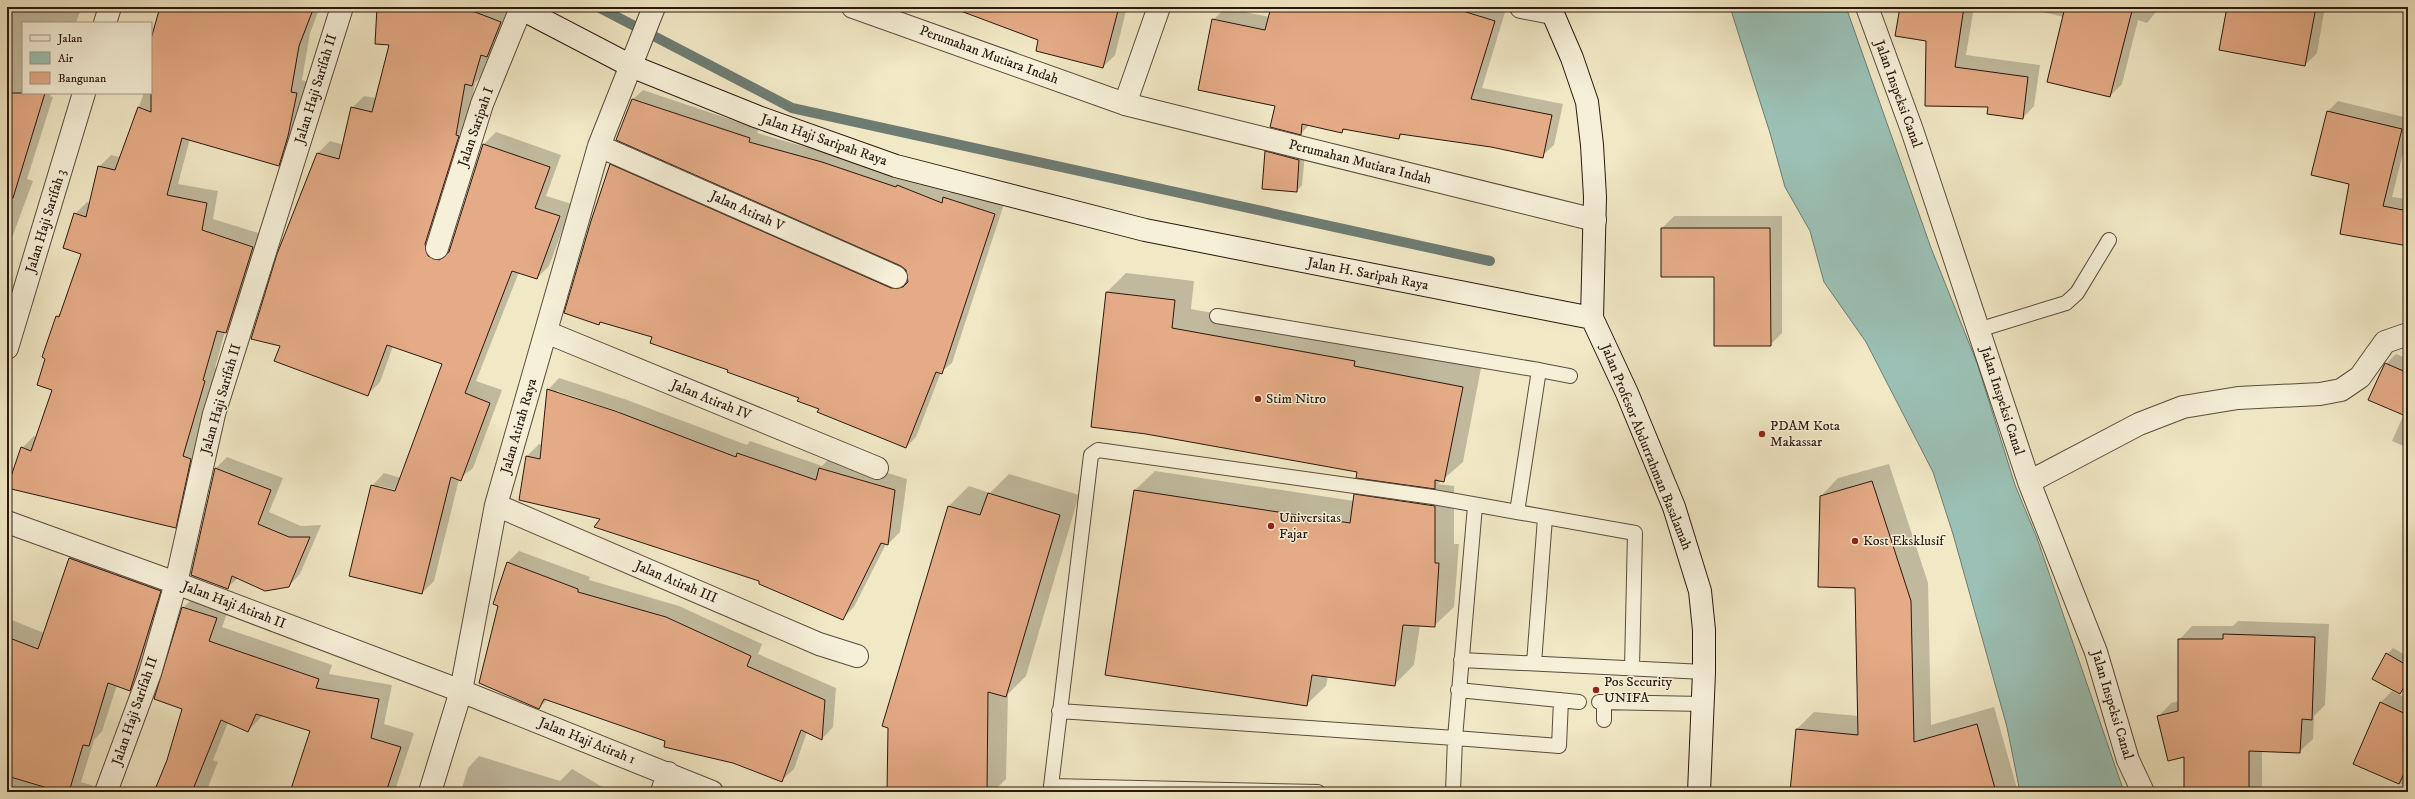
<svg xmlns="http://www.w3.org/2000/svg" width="2415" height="799" font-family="'IM FELL DW Pica',serif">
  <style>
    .water { fill: #9bc0b5; stroke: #6e7c73 }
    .shadow { fill: #0003; fill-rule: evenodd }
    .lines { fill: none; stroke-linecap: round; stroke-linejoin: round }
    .stream { stroke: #6e7c73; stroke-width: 10 }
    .building { fill: #e4ab86; stroke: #2b170f }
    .lane-casing { stroke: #5c4b3c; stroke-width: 16 }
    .street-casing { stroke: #5c4b3c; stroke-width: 24 }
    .secondary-casing { stroke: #2b170f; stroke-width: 24 }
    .lane { stroke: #f6f0d9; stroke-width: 14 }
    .street { stroke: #f6f0d9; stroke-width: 22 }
    .secondary { stroke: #f6f0d9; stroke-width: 22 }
    .poi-dot { fill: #8f2418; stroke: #f6f0d9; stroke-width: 1.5 }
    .labels { text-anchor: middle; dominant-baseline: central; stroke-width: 3; stroke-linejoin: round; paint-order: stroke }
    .street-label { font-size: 14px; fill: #2b170f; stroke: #f6f0d9 }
    .poi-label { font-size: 14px; fill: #2b170f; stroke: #f6f0d9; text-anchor: start }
  </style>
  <rect width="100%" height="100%" fill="#f1e8c5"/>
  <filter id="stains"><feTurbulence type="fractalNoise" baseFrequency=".005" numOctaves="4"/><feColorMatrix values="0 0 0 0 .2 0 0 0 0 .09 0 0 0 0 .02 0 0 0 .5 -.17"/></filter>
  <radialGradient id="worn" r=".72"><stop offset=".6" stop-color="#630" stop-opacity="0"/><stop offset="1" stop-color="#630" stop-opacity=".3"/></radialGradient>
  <path class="water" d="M1730,7H1846L1931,248L1977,363L2015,485L2037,538L2124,792H2020L2007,727L1953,534L1933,472L1866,342L1824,282L1810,231L1785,187L1770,133Z"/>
  <path class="shadow" d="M7,7H86L79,14L76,23H23V93H52L50,96L53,97L27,179L33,181L7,251Z
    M161,7H320L310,33L302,80L308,82L290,153L279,165L190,139L178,184L218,191L213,219L265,235L238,320L225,331L215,368L217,369L195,444L202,447L187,515L175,527L7,487L22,448L34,436L37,437L53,389L57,316L63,310L83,253L75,214L87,202L90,203L99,167L111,155L120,157L144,93H151V41Z
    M378,7H505L512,10L499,44L490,52L484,73L475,83L446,248L451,247L483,145L496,132L561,155L546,196L572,204L549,266L537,278L519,272L476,381L502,390L473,468L459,479L434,581L422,593L372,486L384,473L401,478L443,363L393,346L380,382L368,394L281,345L278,255L318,153L330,141L344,145L352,108L364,96L376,98L391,44ZM379,486L400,491L399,493L379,488Z
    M954,7H1127L1115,55L1103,67L1040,39Z
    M1272,7H1499L1506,9L1482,88L1563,104L1554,145L1542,156L1491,146L1403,133L1399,138L1345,129L1342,132L1310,124L1301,134L1276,105L1213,20L1225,8L1270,17Z
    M1901,7H1974L1966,55L2040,65L2034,106L2023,118L1989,106L1927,40Z
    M2021,7H2160L2147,23L2138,20L2122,84L2110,96L2064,17Z
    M2228,7H2325L2317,53L2305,65Z
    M643,90L759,129L757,133L907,176L949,193L954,188L1004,204L952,363L941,372L916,437L906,447L800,398L653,337L601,321L598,324L611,165L620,156L901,279H908L907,269L902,265L618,139L633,99Z
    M2338,101L2408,118V133L2392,197L2408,199V245L2350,183L2313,174L2328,111Z
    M1272,146L1305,154L1302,185L1297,191L1266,152Z
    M1674,216H1782V333L1770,345L1714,276L1662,228Z
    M1126,273L1194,281L1191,309L1373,342V347L1481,368L1463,462L1438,484L1454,486V544H1459L1454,607L1434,626L1420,625L1414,665L1394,685L1328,676L1326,686L1306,705L1135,490L1155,471L1354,501L1355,495L1371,479L1358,471L1146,433L1092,426L1107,292Z
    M2396,354L2408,359V448L2392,441L2404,414L2386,364Z
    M559,378L627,400L747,445L750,441L822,466L832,456L907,479L900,532L888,544H886L854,607L842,619L760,580L602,519L527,456L539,444L543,445L548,390ZM557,391L620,412L619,414L557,394Z
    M227,457L283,478L269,512L301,526L321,525L300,574L288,587L238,578L227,588L216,468Z
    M1889,464L1928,583L1931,725L1994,707L2018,792H1791L1797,729L1814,712L1859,716L1856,587L1821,496L1838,478Z
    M1009,474L1079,495L1026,676L1008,694L1006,779L993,792H813L818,787L931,791L949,506L969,486L990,493Z
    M83,544L174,577L144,676L130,689L117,685L102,731L94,740L81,782L113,792H7V618L44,633L69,558Z
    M519,551L590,577L589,580L679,606L762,644L758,654L836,688L833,727L822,739L807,732L794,769L782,780L734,762L548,699L539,708L500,605L507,563Z
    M197,594L230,605L222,627L332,665L329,674L392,685L384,724L414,733L396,787L392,792H288L294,783L312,730L263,715L248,731L228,722L213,760L218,762L206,792H155L168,760L183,708V608Z
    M2238,621L2329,624L2325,705L2314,716L2313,739L2299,752L2262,750V792H2185V756L2158,717L2171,703L2179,701V640L2192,626H2233Z
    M2393,648L2407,656L2408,651V682L2399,693L2387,654Z
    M2392,691L2408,699V787L2354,763L2381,702Z
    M479,756L560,781L572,769L611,792H461L468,768Z"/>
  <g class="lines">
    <path class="stream" d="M598,7L792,108L1490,261"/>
  </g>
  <path class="building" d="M160,7H314L299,46L291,92L297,93L288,136L279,166L182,138L167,195L207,203L202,230L253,247L226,333L217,331L203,380L205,381L183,456L191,459L176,528L7,488L21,447L31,451L52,390L37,385L45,359L42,357L56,316L59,317L81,254L63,248L74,213L86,217L98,166L115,170L138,107L151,112V39Z
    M377,7H462L501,22L487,57L481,55L472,86L465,84L456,135L459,136L425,244L428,256L439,260L449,252L483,144L550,167L535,208L560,216L537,279L512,271L465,393L490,403L461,481L451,477L422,594L349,576L371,485L395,491L442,364L387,345L368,396L274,361L280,346L251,339L277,254L317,153L339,159L351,107L372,112L389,45L375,44Z
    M959,7H1119L1103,68L1036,51L1038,40L958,10Z
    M1271,7H1450L1495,21L1471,99L1552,115L1543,158L1491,147L1400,134L1399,139L1343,129L1342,133L1302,124L1301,135L1270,127L1275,106L1198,90L1212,19L1265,30Z
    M1900,7H1964L1955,67L2028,77L2023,119L1987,114L1988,107L1925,106L1926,41L1895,36Z
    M2065,7H2133L2110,97L2047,82Z
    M2227,7H2316L2305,66L2219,50Z
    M7,93H45L13,198L7,197Z
    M632,99L750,138L749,142L822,162L896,187L897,185L942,203L943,197L995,214L942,374L936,372L906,448L817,412L819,409L797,401L799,398L727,372L728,370L650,343L652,337L600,322L599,325L564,313L591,221L610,164L891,288L903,287L908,282L906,270L901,266L616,140Z
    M2327,111L2402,129L2383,206L2408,211V246L2340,234L2349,184L2311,175Z
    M1265,151L1299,160L1297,192L1262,189Z
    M1661,228H1770L1771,346H1714V277H1661Z
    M1106,292L1175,300L1172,328L1355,361L1354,366L1463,387L1444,482L1435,480V489L1356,478L1357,472L1146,434L1091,427Z
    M2385,363L2408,373V417L2368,400Z
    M547,389L615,411L736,457L737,453L816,480L819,468L895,490L888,545L881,543L843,620L759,584V581L594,527L600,519L519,500L526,456L540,459Z
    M215,468L271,490L258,524L289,537H310L289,587L265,591L232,576L228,589L191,575Z
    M1872,481L1911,601L1914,742L1977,724L1996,792H1790L1796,729L1858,735L1855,588L1818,587L1820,496Z
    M1134,490L1350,523L1354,494L1435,506V563H1439L1435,627L1403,625L1395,686L1312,675L1307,706L1105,675Z
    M988,493L1060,515L1006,697L988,692L987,792H887L888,728L882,726L948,506L980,515Z
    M69,558L161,591L130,691L108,683L89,746L83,745L69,792H61L7,776V637L38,649Z
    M507,562L578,589V592L666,617L751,656L747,666L825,700L822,740L801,730L782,782L733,763L664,747L665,741L544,699L539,709L479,683L498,606L493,604Z
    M182,607L217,618L209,641L319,679L316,688L379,699L371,738L401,747L386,792H290L310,731L256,714L248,732L221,720L192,792H154L167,760L182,709L154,699Z
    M2223,634L2315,637L2312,720L2302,719L2300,753L2249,751V792H2184V757L2168,761L2157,716L2178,711V639H2223Z
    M2386,653L2408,666V680L2400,694L2372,679Z
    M2380,702L2408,715V765L2399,784L2353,764Z"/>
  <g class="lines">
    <defs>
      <path id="lane" d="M1217,316L1539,370
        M1978,330L2066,303L2077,293L2109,240
        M1517,512L1635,533L1632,668
        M1461,660L1704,672
        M1534,663L1545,518
        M1458,690L1579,702
        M1599,702L1703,704
        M1604,702V720
        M1059,711L1455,738L1475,506
        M1318,792L1051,786L1091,455L1098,450L1433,497L1517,512L1539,370L1570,376
        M1453,792L1455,738L1559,746L1561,700"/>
      <path id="street" d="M853,7L1125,104L1595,220
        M1521,7L1552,13
        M1867,7L1912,130L2029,482L2096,652L2128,760L2143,792
        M105,23L110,7
        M1125,104L1159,7
        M599,146L896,277
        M437,248L482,104L521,8
        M546,332L877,468
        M7,348L84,93
        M2029,482L2139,424L2183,407L2238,398L2320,394L2341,390L2360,377L2385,342L2408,334
        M496,505L819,644L857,656
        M7,522L176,583L461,691L712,792
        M106,792L150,673L176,583L214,414L342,7
        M430,792L461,691L496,505L599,146L654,7
        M662,792L668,773"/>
      <path id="secondary" d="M518,7L631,66L758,117L896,166L1145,230L1592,318
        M1550,7L1572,58L1587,102L1592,145L1595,197L1592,318L1627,393L1674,507L1700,591L1704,630V672L1699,792"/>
    </defs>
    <use href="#lane" class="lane-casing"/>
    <use href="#street" class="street-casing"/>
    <use href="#secondary" class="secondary-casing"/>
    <use href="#lane" class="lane"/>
    <use href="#street" class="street"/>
    <use href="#secondary" class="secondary"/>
  </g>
  <g class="poi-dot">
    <circle cx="1258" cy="399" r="4"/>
    <circle cx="1762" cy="434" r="4"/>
    <circle cx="1271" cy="526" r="4"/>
    <circle cx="1855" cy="541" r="4"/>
    <circle cx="1596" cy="690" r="4"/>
  </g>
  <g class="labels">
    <g class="street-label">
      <text transform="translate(989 55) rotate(20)">Perumahan Mutiara Indah</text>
      <text transform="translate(316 89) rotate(-73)">Jalan Haji Sarifah II</text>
      <text transform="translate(1898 94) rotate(70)">Jalan Inspeksi Canal</text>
      <text transform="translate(476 127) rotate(-71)">Jalan Saripah I</text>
      <text transform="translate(824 140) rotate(19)">Jalan Haji Saripah Raya</text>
      <text transform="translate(1360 162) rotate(14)">Perumahan Mutiara Indah</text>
      <text transform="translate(747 211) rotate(24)">Jalan Atirah V</text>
      <text transform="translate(46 221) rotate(-73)">Jalan Haji Sarifah 3</text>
      <text transform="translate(1368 274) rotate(11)">Jalan H. Saripah Raya</text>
      <text transform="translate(221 399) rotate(-74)">Jalan Haji Sarifah II</text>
      <text transform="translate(711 400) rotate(22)">Jalan Atirah IV</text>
      <text transform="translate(2002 401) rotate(72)">Jalan Inspeksi Canal</text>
      <text transform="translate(519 426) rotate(-74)">Jalan Atirah Raya</text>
      <text transform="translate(1646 447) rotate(68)">Jalan Profesor Abdurrahman Basalamah</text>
      <text transform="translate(676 582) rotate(23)">Jalan Atirah III</text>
      <text transform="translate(234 605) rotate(21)">Jalan Haji Atirah II</text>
      <text transform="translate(2112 705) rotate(73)">Jalan Inspeksi Canal</text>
      <text transform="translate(135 711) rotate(-71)">Jalan Haji Sarifah II</text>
      <text transform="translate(587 741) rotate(22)">Jalan Haji Atirah 1</text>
    </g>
    <g class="poi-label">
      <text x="1266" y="399">Stim Nitro</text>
      <text x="1770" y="426">PDAM Kota<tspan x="1770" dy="16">Makassar</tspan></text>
      <text x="1279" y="518">Universitas<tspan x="1279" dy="16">Fajar</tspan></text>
      <text x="1863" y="541">Kost Eksklusif</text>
      <text x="1604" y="682">Pos Security<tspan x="1604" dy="16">UNIFA</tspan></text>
    </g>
  </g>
  <rect width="2415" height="799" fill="none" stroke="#f1e8c5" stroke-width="24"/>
  <rect x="8" y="8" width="2399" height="783" fill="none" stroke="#2b170f" stroke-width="2"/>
  <rect x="12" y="12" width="2391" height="775" fill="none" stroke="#2b170f"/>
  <rect x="22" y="22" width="130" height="72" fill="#f6f0d9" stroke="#a59988"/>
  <rect x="30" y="35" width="20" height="6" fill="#f6f0d9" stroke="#a59988"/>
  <text x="58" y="42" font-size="12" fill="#2b170f">Jalan</text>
  <rect x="30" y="52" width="20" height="12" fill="#9bc0b5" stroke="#a59988"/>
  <text x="58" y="62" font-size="12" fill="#2b170f">Air</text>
  <rect x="30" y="72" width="20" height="12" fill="#e4ab86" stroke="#a59988"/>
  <text x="58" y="82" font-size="12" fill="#2b170f">Bangunan</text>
  <rect width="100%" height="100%" filter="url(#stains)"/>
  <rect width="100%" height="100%" fill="url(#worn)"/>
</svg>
